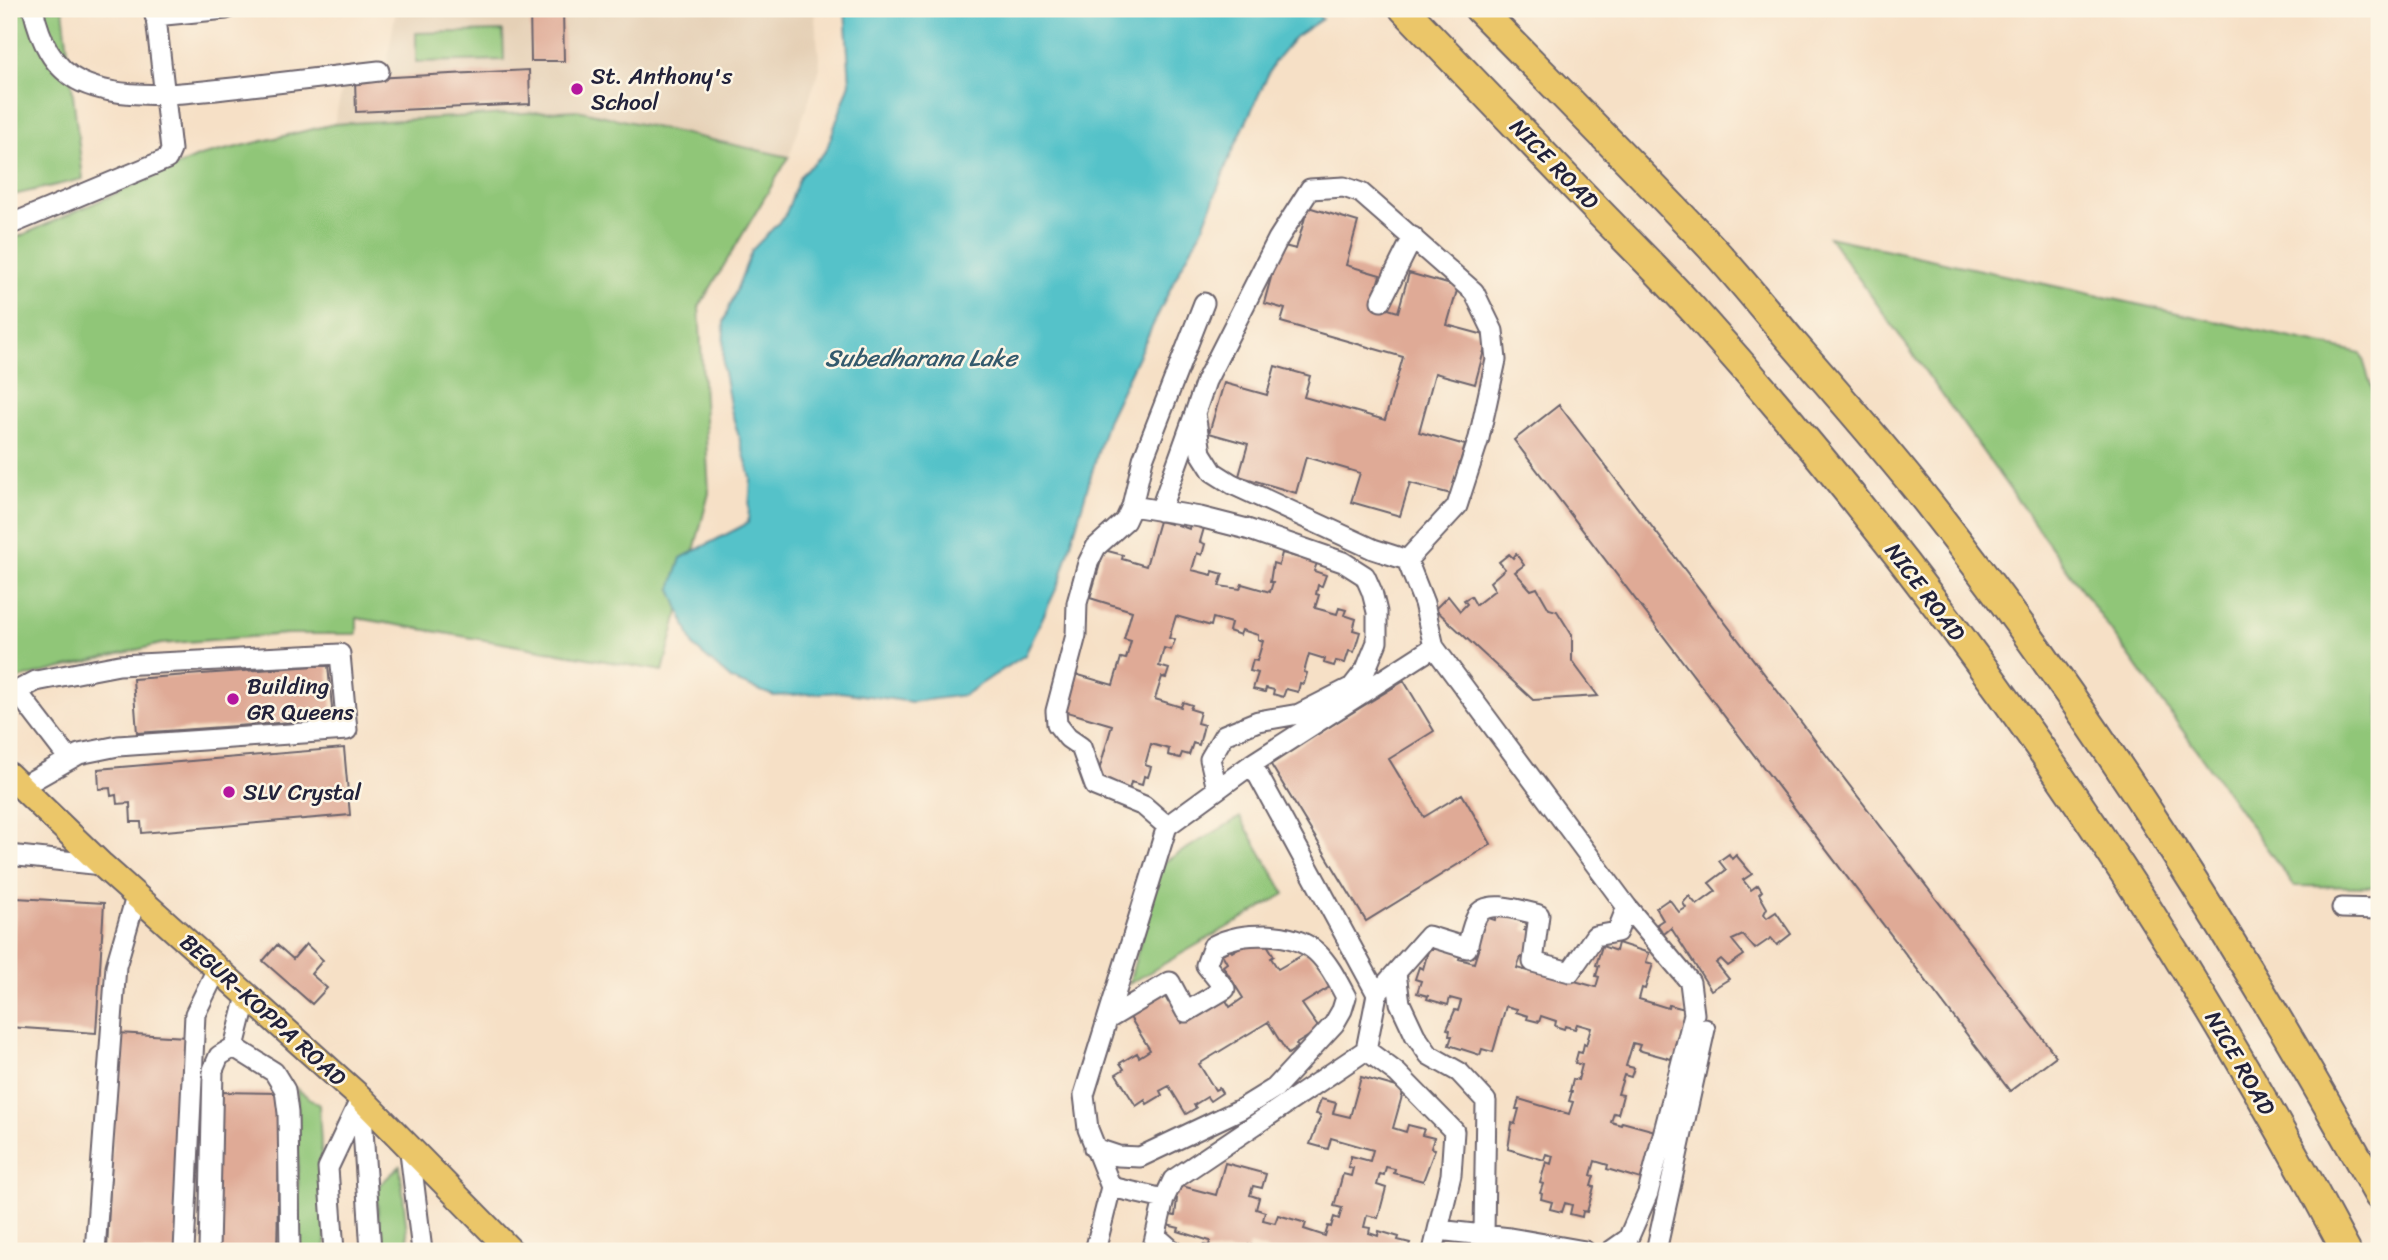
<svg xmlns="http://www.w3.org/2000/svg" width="2388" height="1260" font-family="Sriracha,sans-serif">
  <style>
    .built { fill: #e5d0b6 }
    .green { fill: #90c678; stroke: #59745a; stroke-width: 2 }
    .water { fill: #54c2c9; stroke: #3b7282; stroke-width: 2 }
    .building { fill: #dfaa96 }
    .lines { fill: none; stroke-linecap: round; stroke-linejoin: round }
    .minor-casing { stroke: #6c646c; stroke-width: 23 }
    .major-casing { stroke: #6c646c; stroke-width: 28 }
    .highway-casing { stroke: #6c646c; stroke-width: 32 }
    .minor { stroke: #fff; stroke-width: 19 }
    .major { stroke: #ebc669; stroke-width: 24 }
    .highway { stroke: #ebc669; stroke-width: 28 }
    .poi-dot { fill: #b5179e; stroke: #fcf5e5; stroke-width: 2.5 }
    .labels { text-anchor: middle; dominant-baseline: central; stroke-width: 5; stroke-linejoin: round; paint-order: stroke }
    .poi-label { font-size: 23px; fill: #22223b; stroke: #fcf5e5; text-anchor: start }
    .street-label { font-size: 23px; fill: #22223b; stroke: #fcf5e5 }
    .water-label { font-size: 24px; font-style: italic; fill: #345a6d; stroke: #fcf5e5 }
  </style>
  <rect width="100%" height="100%" fill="#fcf5e5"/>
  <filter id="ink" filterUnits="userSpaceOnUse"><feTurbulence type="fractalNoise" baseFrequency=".0143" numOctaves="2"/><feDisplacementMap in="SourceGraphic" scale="14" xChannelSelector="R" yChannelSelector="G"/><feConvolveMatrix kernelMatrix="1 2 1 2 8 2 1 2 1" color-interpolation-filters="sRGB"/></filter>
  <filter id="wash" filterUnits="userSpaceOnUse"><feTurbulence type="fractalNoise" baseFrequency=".00686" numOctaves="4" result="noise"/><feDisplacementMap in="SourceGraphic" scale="28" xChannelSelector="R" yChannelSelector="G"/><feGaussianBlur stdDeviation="1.57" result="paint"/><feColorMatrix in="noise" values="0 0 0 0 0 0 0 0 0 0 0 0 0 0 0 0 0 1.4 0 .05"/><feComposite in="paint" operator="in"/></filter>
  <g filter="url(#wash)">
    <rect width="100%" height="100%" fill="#f6e0c6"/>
    <path class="built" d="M396,9H814L820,68L789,157L577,110L334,124L347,68L387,63Z"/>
    <path class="green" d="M9,9H63L83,179L9,196Z
      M503,31L504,60L416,62V33Z
      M577,110L789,157L699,307L709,493L663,671L357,618V634H287L161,644L9,681V241L200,156L334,124Z
      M1829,237L2361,353L2379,411V887L2294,886Z
      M1240,817L1285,894L1129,984L1161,864Z
      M297,1089L319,1105L326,1251H299Z
      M400,1166L409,1251H381L376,1188Z"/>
    <path class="water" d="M845,9H1313L1322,19L1295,37L1274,62L1253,107L1229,159L1203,227L1175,279L1107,421L1060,581L1025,655L964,695L912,702L840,692L774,696L732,680L694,647L671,589L681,558L748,523L751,478L731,410L723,367L724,321L752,250L785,216L800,176L826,151L850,83Z"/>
    <g id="blocks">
      <path class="building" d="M530,9H563L564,61H531Z
        M529,70L530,104L356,112L355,79Z
        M1308,207L1358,222L1346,265L1380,275L1372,304L1398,312L1409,273L1458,287L1447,325L1488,336L1475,384L1435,373L1419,432L1465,445L1451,494L1410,483L1400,516L1351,502L1360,473L1306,457L1296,493L1239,476L1248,444L1209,433L1224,383L1267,395L1275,366L1310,376L1304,397L1385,420L1403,357L1281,322L1285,309L1264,303L1280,245L1296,249Z
        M1559,405L2056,1056L2010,1091L1514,440Z
        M1173,519L1179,521L1178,525L1189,529L1190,524L1204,528L1200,542L1205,544L1202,555L1197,553L1192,570L1212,575L1213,571L1223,574L1219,586L1240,589L1242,584L1270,592L1273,582H1270L1273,563L1279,565L1282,553L1317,563L1314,571L1326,575L1322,586L1318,585L1316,594L1319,595L1315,608L1337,614L1339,608L1346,610L1344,615L1356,619L1353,630L1360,632L1354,652L1349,651L1345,663L1336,661L1334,666L1324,663L1325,659L1309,654L1304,672L1307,673L1304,684L1300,683L1298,692L1286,689L1283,697L1273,694L1274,690L1266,688L1265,692L1253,689L1258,673L1250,671L1253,660L1257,661L1263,641L1258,639V635L1242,630L1240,635L1229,631L1231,623L1213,618L1211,626L1176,616L1169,638L1175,640L1171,650L1164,648L1159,666L1169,669L1166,678L1162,677L1155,699L1181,707L1183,702L1192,705L1190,709L1200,712L1197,723L1204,725L1199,745L1193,743L1189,755L1182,753L1180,758L1168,755L1169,749L1151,744L1145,765L1151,767L1148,777L1144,776L1142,785L1131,782L1129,790L1117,787L1118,783L1109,779L1107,784L1096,781L1112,725L1064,711L1075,674L1113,685L1121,658L1126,659L1131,641L1124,639L1132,611L1090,598L1104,550L1123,555L1122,559L1146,566L1159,521L1171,524Z
        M1509,554L1513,558L1516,554L1524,565L1515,572L1531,590L1537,588L1549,609L1557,611L1572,635V661L1598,696L1533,700L1435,609L1448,596L1460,611L1467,604L1464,600L1471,596L1476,605L1495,590L1490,582L1505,569L1499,562Z
        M328,665L333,719L137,733L133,679Z
        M1404,681L1434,731L1389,759L1424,817L1462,794L1491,844L1366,921L1270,763Z
        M344,748L350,815L142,833L141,822H131L130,803L117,804L116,795L111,796L110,788L99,789L98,769Z
        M1729,854L1732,859L1736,855L1752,874L1743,880L1751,890L1758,885L1762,891L1759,894L1767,908L1764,914L1767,918L1776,912L1791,934L1777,945L1771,938L1755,949L1743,935L1732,940L1744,955L1728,966L1721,959L1716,963L1729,979L1711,990L1671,928L1664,934L1657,924L1663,920L1656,908L1669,899L1679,912L1686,908L1683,903L1689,896L1697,905L1716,891L1709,883L1726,870L1719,861Z
        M16,898L104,903L96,1033L9,1027Z
        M1497,914L1527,923L1524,930L1534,933L1526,959L1521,957L1517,968L1531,972L1532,969L1596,987L1599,977L1596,976L1599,966L1596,965L1602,946L1616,951L1618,943L1649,953L1646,962L1653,964L1645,989L1642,988L1639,999L1668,1008L1669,1005L1685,1009L1681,1025L1686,1027L1683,1037L1678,1035L1675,1045L1682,1047L1679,1057L1672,1056L1671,1059L1638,1050L1640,1045L1633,1043L1626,1066L1634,1068L1631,1077L1624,1075L1618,1094L1623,1095L1618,1114L1614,1113L1611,1122L1621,1125L1622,1122L1655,1131L1653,1155L1648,1154L1646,1163L1650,1164L1647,1175L1642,1174L1641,1179L1607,1169L1608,1165L1595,1161L1591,1175L1594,1176L1591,1186L1594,1187L1587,1212L1583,1211L1582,1217L1570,1214L1572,1205L1565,1203L1562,1212L1550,1209L1552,1202L1541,1199L1542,1194L1540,1193L1543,1184L1540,1183L1546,1162L1551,1164L1553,1156L1546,1154L1544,1160L1508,1149L1512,1123L1515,1124L1519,1109H1516L1519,1099L1569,1114L1573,1102L1569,1101L1572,1091H1570L1573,1079L1578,1080L1582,1065L1575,1063L1578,1052L1582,1053L1584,1044L1586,1045L1591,1028L1577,1024L1575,1029L1565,1026L1564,1029L1555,1026L1556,1021L1541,1016L1539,1022L1527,1019L1528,1016L1516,1012L1517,1009L1506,1006L1493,1052L1482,1049L1480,1055L1449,1045L1452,1036H1449L1450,1030L1447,1029L1455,1010L1458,1011L1461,1001L1450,998L1448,1005L1427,999L1428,996L1417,993L1421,981L1415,979L1419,967L1423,969L1430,944L1461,953L1459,959L1474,963L1479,947L1473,946L1482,916L1495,920Z
        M1258,936L1263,945L1266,943L1274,956L1271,958L1278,969L1306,953L1336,983L1302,1004L1318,1027L1311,1039L1309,1036L1296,1044L1298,1047L1288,1054L1268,1022L1199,1064L1215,1090L1219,1088L1222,1093L1210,1101L1207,1097L1194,1105L1196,1108L1186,1114L1169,1086L1160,1091L1162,1095L1147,1104L1145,1100L1136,1106L1116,1074L1124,1069L1120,1063L1137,1053L1139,1057L1150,1050L1128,1014L1163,993L1168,1002L1173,999L1182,1023L1224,997L1230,1007L1243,998L1223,966L1227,963L1222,954L1230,950L1232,952Z
        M306,944L323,960L311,974L327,988L312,1004L263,961L277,945L293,959Z
        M117,1033L186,1037L176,1251H107Z
        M1361,1077L1404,1089L1393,1128L1406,1132L1408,1125L1424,1129L1422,1135L1434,1138L1431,1148L1435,1149L1423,1181L1394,1173L1395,1169L1386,1167L1384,1175L1380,1174L1377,1185L1386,1188L1378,1218L1367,1215L1364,1227L1370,1228L1369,1233L1378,1236L1379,1231L1399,1237L1398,1240L1410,1243L1407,1251H1266V1249L1249,1245L1247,1251H1201L1203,1245L1209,1246L1210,1241L1178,1231L1179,1228L1167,1225L1170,1215L1175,1216L1177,1199L1174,1198L1178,1185L1216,1195L1225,1163L1266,1174L1262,1188L1253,1186L1250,1195L1259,1198L1256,1209L1265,1212L1263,1220L1275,1223L1278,1215L1306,1223L1304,1229L1325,1236L1328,1226L1331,1227L1334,1217L1339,1219L1342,1208L1334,1206L1343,1174L1351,1176L1353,1168L1348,1167L1351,1156L1370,1161L1373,1150L1331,1138L1328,1149L1310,1144L1321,1115L1316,1114L1321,1099L1336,1103L1333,1113L1350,1117Z
        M217,1092L280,1093L277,1251H214Z"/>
    </g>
  </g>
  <g filter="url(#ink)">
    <use href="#blocks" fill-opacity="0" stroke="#6c646c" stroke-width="2"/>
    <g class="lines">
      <defs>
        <path id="minor" d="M33,9C40,39 52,68 81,82C128,104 201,91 251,86C293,81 336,76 379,71
          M155,16L226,9
          M9,225L167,159L171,150L155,9
          M1381,301L1413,237
          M1132,506L1200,517L1247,529L1343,562L1365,576L1372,592L1377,612V642L1366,669L1352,687L1299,714L1258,721L1224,735L1210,759L1217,789
          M1160,511L1194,416
          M1407,560L1457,506L1479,438L1496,360L1493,331L1474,292L1361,193L1344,187L1310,189L1278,239L1206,381L1195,413L1201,453L1213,472L1232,484L1373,549L1407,560L1424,603L1434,647L1627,907L1690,982L1694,1014L1648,1193L1628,1239L1611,1251
          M16,690L69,759
          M9,695L36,681L119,665L340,654L347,730L118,746L79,754L21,787
          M1252,764L1377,994
          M1167,826L1144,806L1095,786L1081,747L1068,738L1057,724L1056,711L1076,635L1077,603L1088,563L1096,547L1125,521L1132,506L1143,459L1204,303
          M9,855L102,865
          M2342,908L2379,909
          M1396,973L1400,1003L1415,1035L1429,1055L1459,1072L1486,1101L1484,1234
          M234,1047L274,1072L285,1090L288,1113L290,1251
          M1366,1050L1397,1073L1454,1131L1451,1175L1433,1251
          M361,1099L371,1251
          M409,1144L422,1251
          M1094,1148L1118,1156L1140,1157L1241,1109L1275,1088L1334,1024L1342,1010L1346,997C1325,957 1314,937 1266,935C1246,935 1231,937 1213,946L1206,965L1225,989L1186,1012L1170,982L1108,1019
          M1111,1187L1164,1199
          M1438,1230L1510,1238L1585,1251
          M1156,1236L1173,1251
          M95,1251L116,966L136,897
          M184,1251L195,1014L217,969
          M209,1251L213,1070L219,1056L234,1047L247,996
          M334,1251L328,1168L361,1098
          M1095,1251L1111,1187L1088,1129L1084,1095L1167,826L1252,764L1434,647
          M1152,1251L1164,1199L1173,1180L1366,1050L1377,994L1428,936L1467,948C1470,937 1472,925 1477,916C1486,898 1523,911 1539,915L1533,962L1570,972L1595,936L1617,932L1627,907
          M1656,1251L1705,1029"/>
        <path id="major" d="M9,775L102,865L361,1098L511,1251"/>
        <path id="highway" d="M1404,9C1469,77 1535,145 1600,213C1633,247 1667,280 1698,315C1952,599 2169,915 2346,1251
          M1479,9C1556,87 1634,166 1710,246C1739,277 1765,310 1793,343C1839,396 1885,448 1929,504C2099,721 2245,955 2379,1196"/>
      </defs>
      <use href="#minor" class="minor-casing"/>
      <use href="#major" class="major-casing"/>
      <use href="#highway" class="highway-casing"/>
      <use href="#minor" class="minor"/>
      <use href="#major" class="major"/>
      <use href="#highway" class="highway"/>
    </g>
  </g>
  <g class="poi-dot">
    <circle cx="577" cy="89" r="7"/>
    <circle cx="233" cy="699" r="7"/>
    <circle cx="229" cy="792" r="7"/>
  </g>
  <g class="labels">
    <g class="poi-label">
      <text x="591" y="76">St. Anthony's<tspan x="591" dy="26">School</tspan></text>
      <text x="247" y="686">Building<tspan x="247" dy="26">GR Queens</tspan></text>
      <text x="243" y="792">SLV Crystal</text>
    </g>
    <g class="street-label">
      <text transform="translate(1554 164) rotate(46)">NICE ROAD</text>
      <text transform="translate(1925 592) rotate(53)">NICE ROAD</text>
      <text transform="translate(263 1010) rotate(42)">BEGUR-KOPPA ROAD</text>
      <text transform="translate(2240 1063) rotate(60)">NICE ROAD</text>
    </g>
    <g class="water-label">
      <text x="921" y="358">Subedharana Lake</text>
    </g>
  </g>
  <rect width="2388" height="1260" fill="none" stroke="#fcf5e5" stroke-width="35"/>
</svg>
